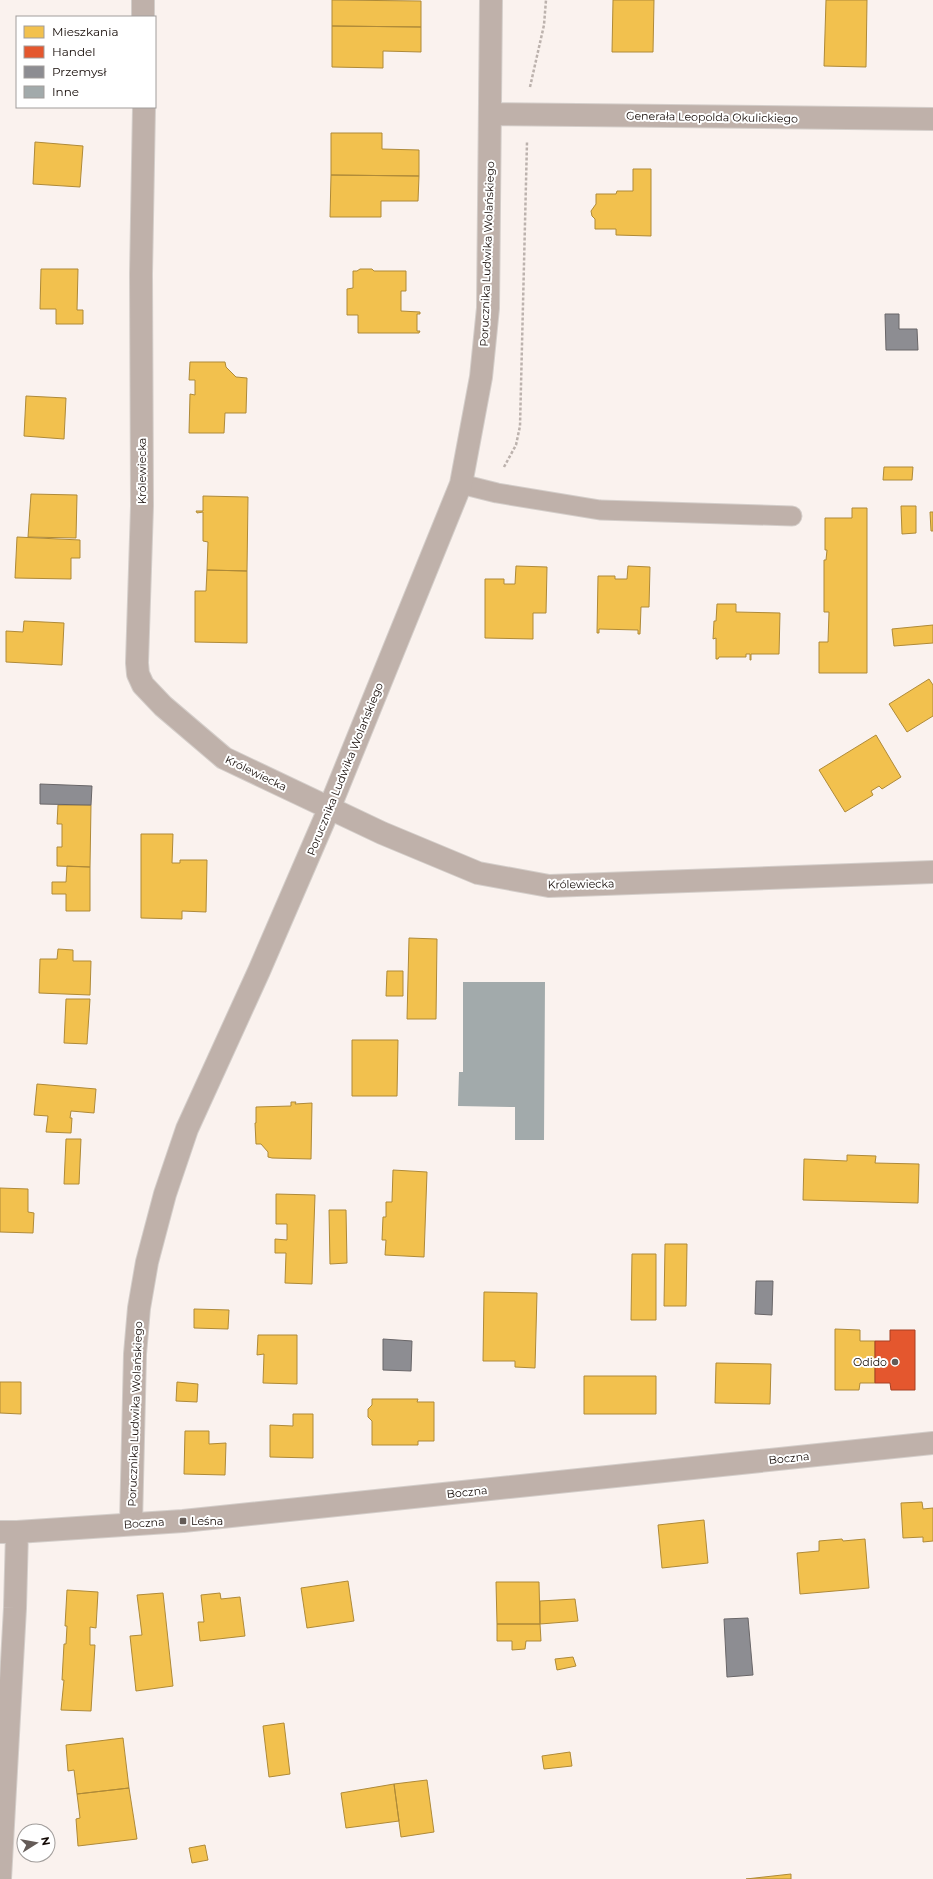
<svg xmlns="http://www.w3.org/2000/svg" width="933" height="1879" font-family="Montserrat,sans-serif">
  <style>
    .homes { fill: #f2c14e; stroke: #af8a38 }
    .shops { fill: #e4572e; stroke: #a64022 }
    .industry { fill: #8d8d92; stroke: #696668 }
    .building { fill: #a2aaab }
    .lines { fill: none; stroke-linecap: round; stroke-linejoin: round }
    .service-casing { stroke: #d4ceca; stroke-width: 21 }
    .minor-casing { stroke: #d4ceca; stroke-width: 24 }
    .tertiary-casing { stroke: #d4ceca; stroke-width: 24 }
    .path { stroke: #bcb2ad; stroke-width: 2.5; stroke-dasharray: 3 2; stroke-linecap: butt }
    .service { stroke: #bfb1aa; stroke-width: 19 }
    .minor { stroke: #bfb1aa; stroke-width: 22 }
    .tertiary { stroke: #bfb1aa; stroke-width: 22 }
    .poi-dot { fill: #645b57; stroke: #fff; stroke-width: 1.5 }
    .labels { text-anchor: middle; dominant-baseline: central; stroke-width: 4; stroke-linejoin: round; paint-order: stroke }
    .street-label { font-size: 11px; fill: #140a06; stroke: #fff }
    .poi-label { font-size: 11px; fill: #140a06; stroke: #fff; text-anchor: end }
  </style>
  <rect width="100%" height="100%" fill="#faf2ee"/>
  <path class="homes" d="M332,0L421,1V27L332,26Z
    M613,0H654L653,52H612Z
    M826,0H867L866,67L824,66Z
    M332,26L421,27V52L383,51V68L332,67Z
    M331,133H382V149L419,150V176L331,175Z
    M35,142L83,146L80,187L33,184Z
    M633,169H651V236L616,235V229H595V219L592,216L591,211L596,204V194H616L617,191H633Z
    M331,175L419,176L418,201H381V217H330Z
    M41,269H78L77,310H83V324H56V309H40Z
    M360,269H372L374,271H406V291H401V311L420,312V314H417V331H420L419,333H358V315H347V289L353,288V271H357Z
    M190,362H225L226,367L236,377L247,378L246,413H225L224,433H189L190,394L195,395V380H189Z
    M26,396L66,398L64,439L24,436Z
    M884,467H913L912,480H883Z
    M31,494L77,495L76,538L28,537Z
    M203,496L248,497L247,571L207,570L208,542L203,541V512L197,513L196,511H203Z
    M901,506H916V533L902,534Z
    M852,508H867V673H819V642H828L829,612H824V560H826L827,550H825V518H852Z
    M930,512H933V531H931Z
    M17,537L80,540V558H71V579L15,578Z
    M516,566L547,567L546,613H533V639L485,638V579H504V584H515Z
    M628,566L650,567L649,607H641L640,634H638V630L599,629V633H597L598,576H615V579H627Z
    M207,570L247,571V643L195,642V591H206Z
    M717,604H736V612L780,613L779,654H751V660H750V654H746V657H719L718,659H716V638L713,639L714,621H716Z
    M24,621L64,623L62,665L6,662V631L23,632Z
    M933,625V643L894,646L892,629Z
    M929,679L933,685V716L907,732L889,704Z
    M876,735L901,777L882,789L879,786L871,791L873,795L845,812L819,770Z
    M58,805H91L90,867L57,866V847H62V824H57Z
    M141,834H173L172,863H180V860H207L206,912L182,911V919L141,918Z
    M67,866L90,867V911H66V894H52V882H66Z
    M409,938L437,939L436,1019H407Z
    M58,949L73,950V961H91L90,995L39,993L40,959H57Z
    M387,971H403V996H386Z
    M66,999H90L87,1044L64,1043Z
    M352,1040H398L397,1096H352Z
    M37,1084L96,1089L94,1113L71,1111L70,1118H72L71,1133L46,1132L48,1116L34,1115Z
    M291,1102H296L295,1104L312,1103L311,1159L272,1158L268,1157V1152L261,1144H256L255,1123H256V1107L291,1106Z
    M66,1139H81L79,1184H64Z
    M847,1155L876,1156L875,1163L919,1164L918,1203L803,1200L804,1159L847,1161Z
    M393,1170L427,1172L424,1257L385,1255L386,1240H382L383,1217H386V1202H392Z
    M0,1188L28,1189V1212L34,1213L33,1233L0,1232Z
    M276,1194L315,1195L312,1284L285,1283L286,1253H275V1239L287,1240V1224H276Z
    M329,1210H346L347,1263L330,1264Z
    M665,1244H687L686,1306H664Z
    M632,1254H656V1320H631Z
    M484,1292L537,1293L535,1368L515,1367V1361H483Z
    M194,1309L229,1310L228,1329L194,1328Z
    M835,1329L860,1330V1341H875V1383H860L859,1390H835Z
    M258,1335H297V1384L263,1383L264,1354L257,1355Z
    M716,1363L771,1364L770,1404L715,1403Z
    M584,1376H656V1414H584Z
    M0,1382H21V1414L0,1413Z
    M177,1382L198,1384L197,1402L176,1401Z
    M372,1399H418L417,1402H434V1441H418V1445H372V1421L368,1417V1409L372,1405Z
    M293,1414H313V1458L270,1457V1425L293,1426Z
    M185,1431H209V1444L226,1443L225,1475L184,1474Z
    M922,1502L923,1509L933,1508V1541L923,1542V1537L903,1538L901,1503Z
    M704,1520L708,1563L662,1568L658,1525Z
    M842,1539L843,1541L865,1539L869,1588L800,1594L797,1553L819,1551V1541Z
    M348,1581L354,1621L307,1628L301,1588Z
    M496,1582H539L540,1624H497Z
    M67,1590L98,1592L96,1628L90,1627V1645H95L91,1711L61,1710L64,1680H62L64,1644H66L67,1626H65Z
    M163,1593L173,1686L136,1691L130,1636L142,1635L137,1595Z
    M220,1593L221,1599L240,1597L245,1636L200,1641L198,1622H204L201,1595Z
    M575,1599L578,1621L540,1624V1601Z
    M497,1624H540L541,1641H526L525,1649L512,1650V1641H497Z
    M573,1657L576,1666L557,1670L555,1659Z
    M284,1723L290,1774L269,1777L263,1726Z
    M123,1738L129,1788L77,1794L74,1770L68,1771L66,1745Z
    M570,1752L572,1766L544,1769L542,1756Z
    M427,1780L434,1832L401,1837L394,1784Z
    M394,1784L399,1821L346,1828L341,1793Z
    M129,1788L137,1839L78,1846L76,1819L80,1818L77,1794Z
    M205,1845L208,1860L192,1863L189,1848Z
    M791,1874V1879H746Z"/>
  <path class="shops" d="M890,1330H915V1390H891L890,1383H875V1341H890Z"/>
  <path class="industry" d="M885,314H899V329H917L918,350H886Z
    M40,784L92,786L91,805L40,804Z
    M756,1281H773L772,1315L755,1314Z
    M383,1339L412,1341L411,1371L383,1370Z
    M748,1618L753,1675L727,1677L724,1619Z"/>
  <path class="building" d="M463,982H545L544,1140H515V1107L458,1106L459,1072H463Z"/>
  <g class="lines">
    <defs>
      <path id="service" d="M461,484L497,493L600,510L792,516"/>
      <path id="minor" d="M143,0V17
        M144,107L141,274L142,506L137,663L138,674L143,685L163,706L224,758L382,833L478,873L549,886L933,872
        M491,114L933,119
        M131,1524L135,1354L139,1308L147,1262L165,1194L187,1129L259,971L329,809L461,484L481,377L488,308L491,0"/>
      <path id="tertiary" d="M0,1532H17L183,1521L933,1443
        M0,1879L15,1608L17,1532"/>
    </defs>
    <use href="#service" class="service-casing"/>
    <use href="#minor" class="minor-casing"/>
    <use href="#tertiary" class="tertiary-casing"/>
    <path class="path" d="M530,87L544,25L546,0
      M504,467L516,445L520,426L527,142"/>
    <use href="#service" class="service"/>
    <use href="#minor" class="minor"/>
    <use href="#tertiary" class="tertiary"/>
  </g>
  <g class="poi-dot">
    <circle cx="895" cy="1362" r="4"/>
    <rect x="179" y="1517" width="8" height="8" rx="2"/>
  </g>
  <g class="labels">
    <g class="street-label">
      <text transform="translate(712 117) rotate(1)">Generała Leopolda Okulickiego</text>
      <text transform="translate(487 254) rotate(-88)">Porucznika Ludwika Wolańskiego</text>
      <text transform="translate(142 471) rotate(-90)">Królewiecka</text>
      <text transform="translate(345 769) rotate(-68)">Porucznika Ludwika Wolańskiego</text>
      <text transform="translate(256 773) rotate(26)">Królewiecka</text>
      <text transform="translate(581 884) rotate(-1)">Królewiecka</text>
      <text transform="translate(135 1414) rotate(-88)">Porucznika Ludwika Wolańskiego</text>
      <text transform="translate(789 1458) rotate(-6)">Boczna</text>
      <text transform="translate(467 1492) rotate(-6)">Boczna</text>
      <text transform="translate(144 1523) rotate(-4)">Boczna</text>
    </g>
    <g class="poi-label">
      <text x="887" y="1362">Odido</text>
      <text x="191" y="1521" text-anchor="start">Leśna</text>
    </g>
  </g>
  <rect x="16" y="16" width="140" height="92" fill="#ffffff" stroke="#a19d9b"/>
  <rect x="24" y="26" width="20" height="12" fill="#f2c14e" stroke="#a19d9b"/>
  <text x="52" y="36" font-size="12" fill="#140a06">Mieszkania</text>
  <rect x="24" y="46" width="20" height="12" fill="#e4572e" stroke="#a19d9b"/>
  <text x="52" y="56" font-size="12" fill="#140a06">Handel</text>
  <rect x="24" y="66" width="20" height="12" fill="#8d8d92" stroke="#a19d9b"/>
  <text x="52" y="76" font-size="12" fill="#140a06">Przemysł</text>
  <rect x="24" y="86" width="20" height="12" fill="#a2aaab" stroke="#a19d9b"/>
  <text x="52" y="96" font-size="12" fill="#140a06">Inne</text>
  <g transform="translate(36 1843) rotate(79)"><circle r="19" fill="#ffffff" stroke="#a19d9b"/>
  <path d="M0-3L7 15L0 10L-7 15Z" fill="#645b57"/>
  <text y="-6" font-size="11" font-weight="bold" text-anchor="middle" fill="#140a06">N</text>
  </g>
</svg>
